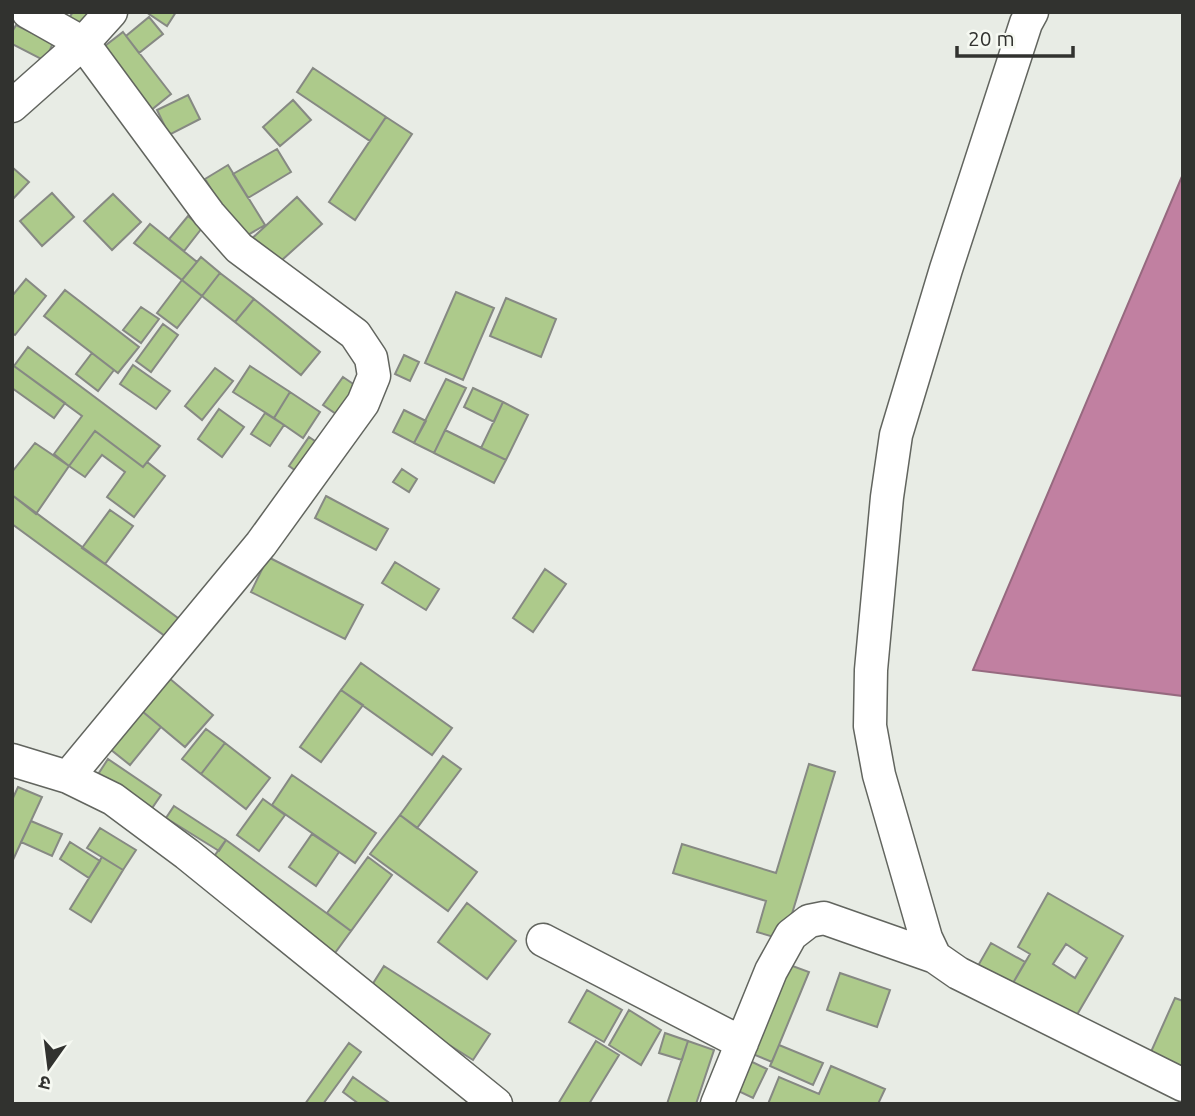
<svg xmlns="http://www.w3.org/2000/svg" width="1195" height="1116" font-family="Ubuntu,'Noto Sans Devanagari',sans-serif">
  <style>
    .water { fill: #c180a1; stroke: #96697f; stroke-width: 2 }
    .building { fill: #adca8b; stroke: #868983; stroke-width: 2; fill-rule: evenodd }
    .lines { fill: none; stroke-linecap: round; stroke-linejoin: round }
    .minor-casing { stroke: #62655f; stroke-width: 35 }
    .minor { stroke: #fff; stroke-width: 32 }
  </style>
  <rect width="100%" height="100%" fill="#e8ece5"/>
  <path class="water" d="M1183,174V696L973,670Z"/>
  <path class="building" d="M73,12H99L85,33L67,21Z
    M146,12H176L167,26Z
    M149,17L163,34L139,53L126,36Z
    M16,25L53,43L45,61L12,44V32Z
    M123,32L171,94L150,111L101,49Z
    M313,68L386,117L370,141L297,92Z
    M188,95L200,119L169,135L157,110Z
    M293,100L311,120L280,146L263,127Z
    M386,117L412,134L355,220L329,202Z
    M277,149L291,172L248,198L233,174Z
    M228,165L265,225L241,239L205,179Z
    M12,167L29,182L12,200Z
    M52,193L74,217L42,246L20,221Z
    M113,194L141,222L112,250L84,221Z
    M297,197L322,224L272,269L247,243Z
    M188,216L202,228L184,251L169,239Z
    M150,224L197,262L182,280L134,243Z
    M201,257L220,273L202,296L182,280Z
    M220,273L254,299L235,322L202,296Z
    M26,279L46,296L15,335L12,333V296Z
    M182,280L202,296L177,328L157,313Z
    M65,290L139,347L118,373L44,316Z
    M456,292L494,308L463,380L425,363Z
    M506,298L556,319L541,357L490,336Z
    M254,299L320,352L301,375L235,322Z
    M141,307L159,319L141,343L123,330Z
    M163,324L178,335L151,372L136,361Z
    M28,347L160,446L143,467L95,431L69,466L54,454L82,416L14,366Z
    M92,353L114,370L98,391L76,374Z
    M404,355L419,362L410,381L395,374Z
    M133,365L170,391L156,409L120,384Z
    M14,366L65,403L54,418L12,388V368Z
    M250,366L290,392L274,418L233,392Z
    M215,368L233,381L202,420L185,406Z
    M343,377L362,390L342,418L323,405Z
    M446,379L466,388L434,453L414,443Z
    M473,388L503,402L494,422L464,407Z
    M290,392L320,412L303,438L274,418Z
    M503,402L528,415L506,460L481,448Z
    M219,409L244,427L222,457L198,439Z
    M404,410L426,421L414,443L393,432Z
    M265,413L284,425L270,446L251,434Z
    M445,430L506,460L494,483L434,453Z
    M95,431L143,467L147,462L165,476L134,517L107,497L125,472L102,455L85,477L69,466Z
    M309,437L327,449L306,478L289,466Z
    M35,443L69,466L36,514L12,495V472Z
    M402,469L417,479L409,492L393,482Z
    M12,495L182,621L169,639L12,524Z
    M326,496L388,529L376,550L315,518Z
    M110,510L133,526L105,564L82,548Z
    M268,557L363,605L345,639L251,592Z
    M395,562L439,589L426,610L382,583Z
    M545,569L566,584L533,632L513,618Z
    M361,663L452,728L432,755L341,690Z
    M169,678L213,715L185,747L142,711Z
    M341,690L363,705L321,762L300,747Z
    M142,711L161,727L130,765L110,749Z
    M206,729L225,743L201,774L182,759Z
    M225,743L270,778L246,809L201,774Z
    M443,756L461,769L417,828L400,815Z
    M108,759L161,795L146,817L93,782Z
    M809,764L835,772L784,940L757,932L766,901L673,873L682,844L776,873Z
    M292,775L376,833L355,863L272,805Z
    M18,787L42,797L12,862V800Z
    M263,799L285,815L259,851L237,835Z
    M174,806L226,840L219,851L166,818Z
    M400,815L477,872L448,911L370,854Z
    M31,821L62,834L52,856L21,842Z
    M100,828L136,850L123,870L87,848Z
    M312,834L339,852L316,886L289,867Z
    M226,840L351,931L332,957L207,866Z
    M70,842L100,861L89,878L60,859Z
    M102,857L123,870L91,922L70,909Z
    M368,857L392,875L351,931L327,913Z
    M1048,893L1123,936L1071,1025L1009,990L1030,954L1018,947ZM1066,944L1087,958L1075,978L1053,964Z
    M467,903L516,941L487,979L438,942Z
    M991,943L1025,962L1009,990L975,971Z
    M779,961L809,972L772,1062L743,1050Z
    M384,966L490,1034L473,1060L367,993Z
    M840,973L890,990L877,1027L827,1010Z
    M587,990L622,1010L604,1042L569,1022Z
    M1175,998L1183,1001V1079L1146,1063Z
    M629,1010L661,1030L641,1065L609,1045Z
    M665,1033L688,1041L682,1060L659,1053Z
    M596,1041L619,1055L589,1104H558Z
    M688,1041L714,1050L696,1104H667Z
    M349,1043L361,1052L323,1104H305Z
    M779,1045L823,1063L813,1085L770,1066Z
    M746,1059L767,1069L753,1098L732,1088Z
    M831,1066L885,1089L878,1104H768L779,1077L819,1094Z
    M353,1077L391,1104H359L343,1092Z"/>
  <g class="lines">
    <defs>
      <path id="minor" d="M28,12L83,43L209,214L239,248L355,334L371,358L374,376L363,403L261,544L68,777
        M1032,12L1026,23L946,269L896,435L887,497L871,670L870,726L879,775L926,938L935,957L958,973L1183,1085
        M12,106L83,43L111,12
        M12,760L68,777L113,799L187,854L496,1104
        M543,940L742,1043
        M717,1104L771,971L791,935L809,921L824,918L935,957"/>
    </defs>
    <use href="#minor" class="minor-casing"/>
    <use href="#minor" class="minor"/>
  </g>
  <rect width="1195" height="1116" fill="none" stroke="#31322f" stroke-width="28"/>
  <g transform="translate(49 1067) rotate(194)" stroke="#f6f9f2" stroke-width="5" paint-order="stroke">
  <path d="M0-5L12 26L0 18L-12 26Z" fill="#31322f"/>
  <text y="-10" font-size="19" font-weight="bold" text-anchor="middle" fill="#31322f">उ</text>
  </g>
  <path d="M957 46v10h116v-10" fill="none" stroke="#31322f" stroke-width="3.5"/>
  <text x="968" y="46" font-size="21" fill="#31322f" stroke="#f6f9f2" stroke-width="5" paint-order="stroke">20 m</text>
</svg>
